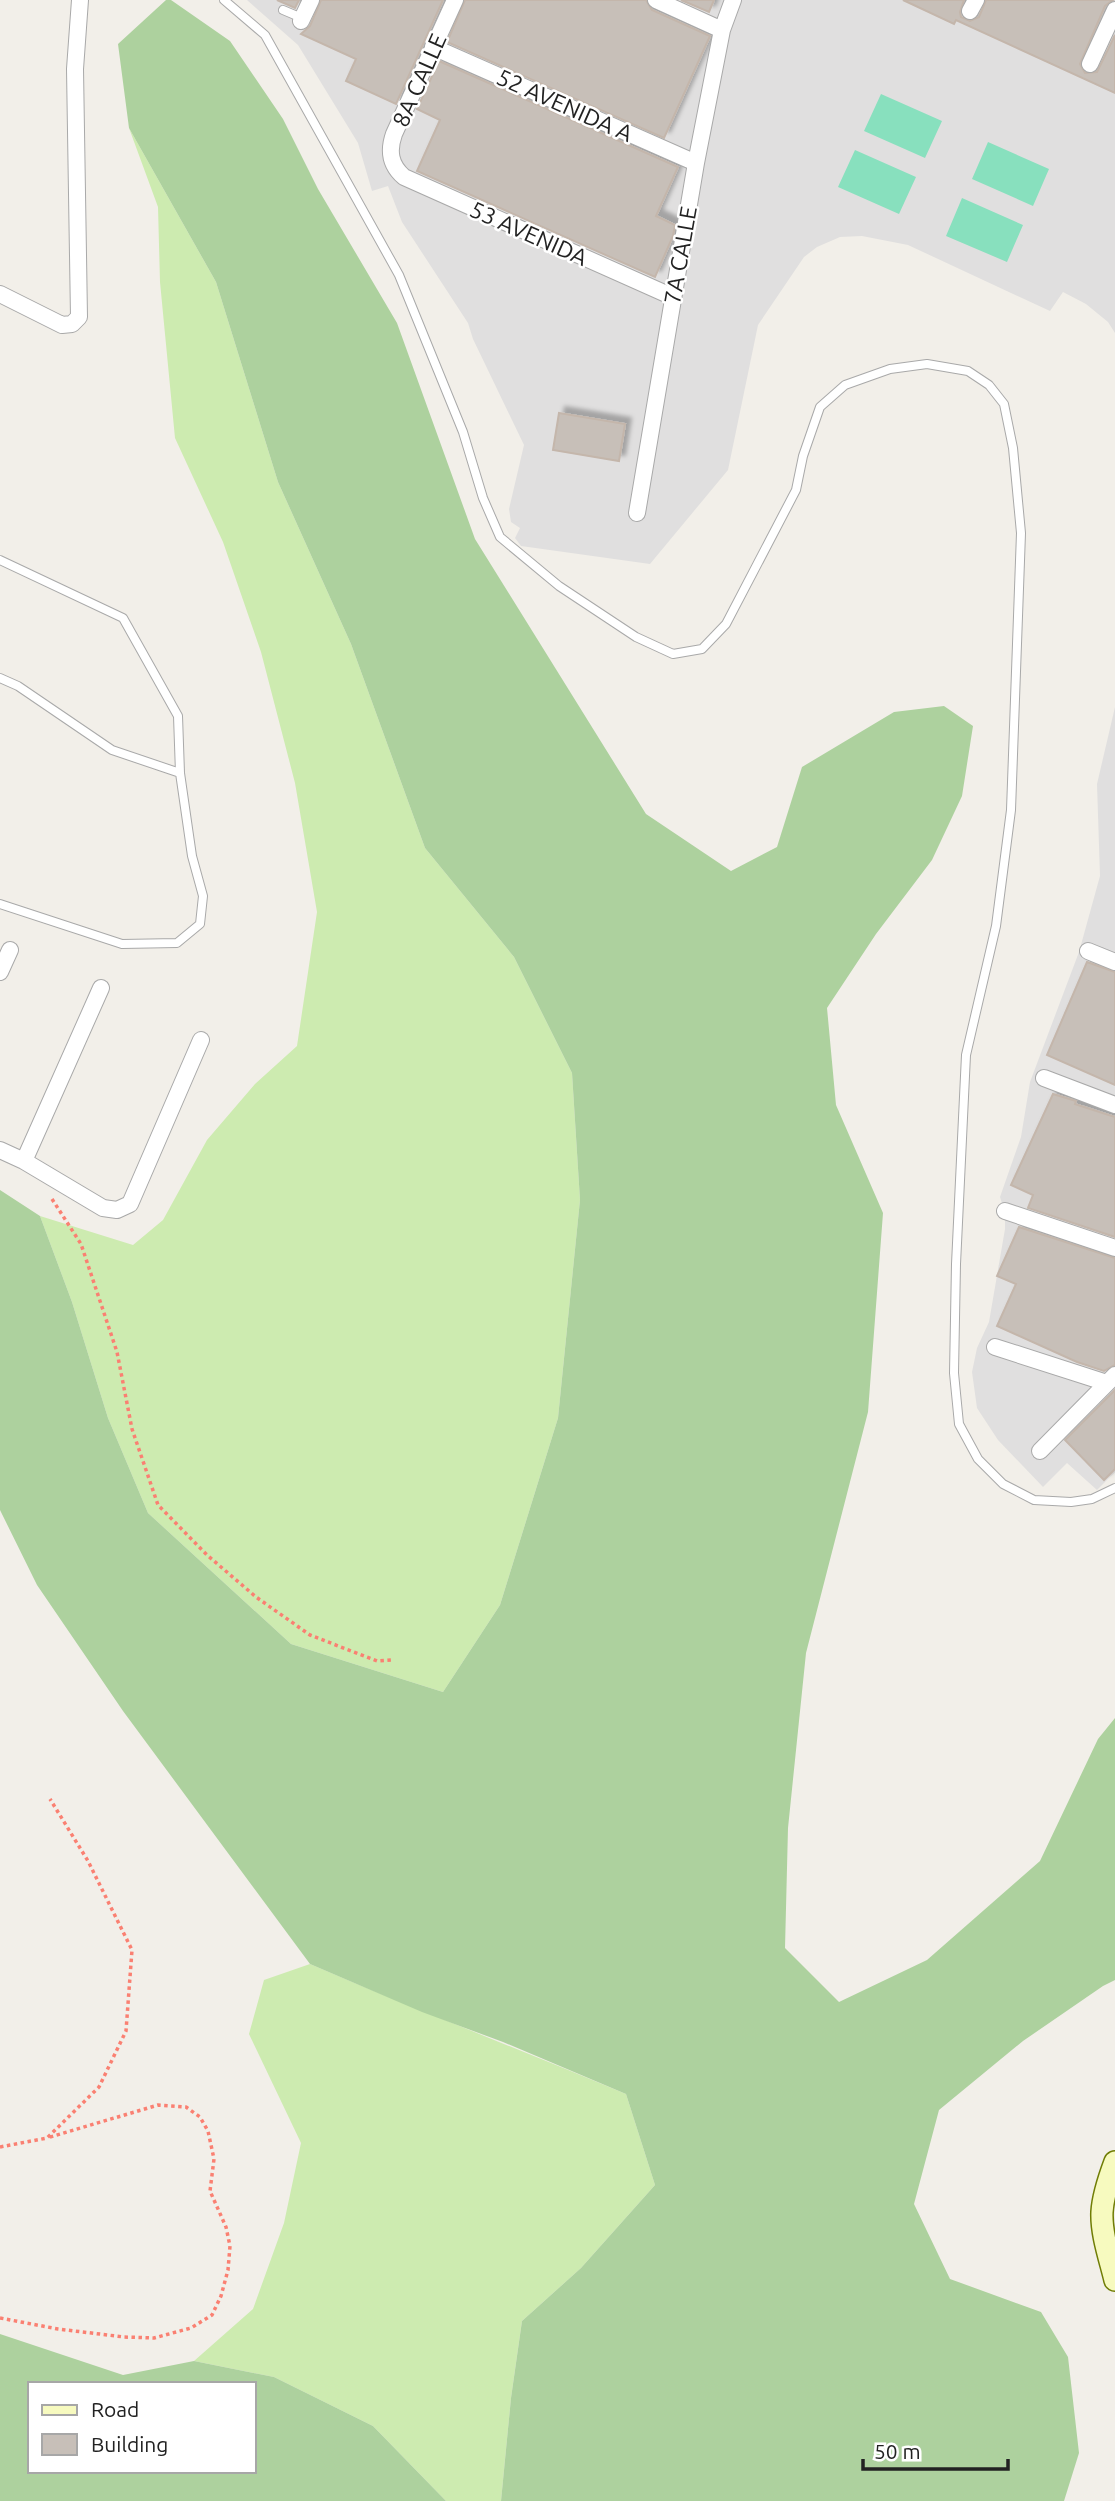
<svg xmlns="http://www.w3.org/2000/svg" width="1115" height="2501" font-family="Ubuntu,sans-serif">
  <style>
    .residential { fill: #e0dfdf }
    .grass { fill: #cdebb0 }
    .forest { fill: #add19e; fill-rule: evenodd }
    .pitch { fill: #88e0be }
    .building { fill: #c7bfb8; stroke: #c4b6ab; stroke-width: 2; filter: url(#shadow) }
    .lines { fill: none; stroke-linecap: round; stroke-linejoin: round }
    .lane-casing { stroke: #a9a9a9; stroke-width: 10 }
    .street-casing { stroke: #a9a9a9; stroke-width: 18 }
    .secondary-casing { stroke: #707d05; stroke-width: 24 }
    .path { stroke: #fa8072; stroke-width: 3.5; stroke-dasharray: 3.5 3.5; stroke-linecap: butt }
    .lane { stroke: #fff; stroke-width: 8 }
    .street { stroke: #fff; stroke-width: 16 }
    .secondary { stroke: #f7fabf; stroke-width: 21 }
    .labels { text-anchor: middle; dominant-baseline: central; stroke-width: 5; stroke-linejoin: round; paint-order: stroke }
    .street-label { font-size: 23px; fill: #222; stroke: #fff }
  </style>
  <defs>
    <filter id="shadow"><feDropShadow dx="6" dy="-6" stdDeviation="2" flood-color="#0004"/></filter>
  </defs>
  <rect width="100%" height="100%" fill="#f2efe9"/>
  <path class="residential" d="M247,0H1115V333L1108,322L1086,304L1063,292L1050,311L908,245L862,236L840,237L817,247L804,257L758,325L728,470L650,564L521,546L515,538L520,528L511,522L509,509L524,445L473,339L468,323L402,222L388,186L372,191L358,143L298,45Z
    M1115,707V1472L1097,1490L1067,1463L1043,1487L998,1440L977,1408L972,1372L977,1348L989,1322L1005,1229V1213L1000,1197L1021,1137L1030,1082L1079,952L1100,876L1097,784Z"/>
  <path class="grass" d="M129,128L216,282L278,482L351,644L425,848L514,957L572,1073L580,1200L558,1418L500,1605L443,1692L291,1644L148,1513L108,1418L72,1302L40,1216L133,1245L163,1220L207,1140L255,1084L297,1046L317,912L295,783L261,652L223,542L175,438L160,282L158,207Z
    M310,1964C415,2009 521,2050 626,2094L655,2185L581,2268L522,2321L511,2398L501,2501H446L373,2426L274,2377L194,2361L253,2309L284,2223L301,2143L249,2034L264,1980Z"/>
  <path class="forest" d="M166,0H171L230,41L283,119L318,189L397,323L475,539L646,814L731,871L777,847L802,767L894,712L944,706L973,726L962,796L932,860L876,934L827,1008L836,1105L883,1213L868,1412L806,1653L788,1828L785,1948L839,2002L927,1960L1040,1861L1098,1739L1115,1718V1980L1103,1986L1023,2041L939,2110L914,2204L950,2279L1041,2312L1068,2357L1079,2453L1064,2501H501L511,2398L522,2321L581,2268L655,2185L626,2094L503,2042L422,2012L310,1964L123,1711L37,1585L0,1510V1190L40,1216L72,1302L108,1418L148,1513L291,1644L443,1692L500,1605L558,1418L580,1200L572,1073L514,957L425,848L351,644L278,482L216,282L129,128L118,44Z
    M0,2334L123,2375L194,2361L274,2377L373,2426L446,2501H0ZM30,2384H254V2471H30Z"/>
  <path class="pitch" d="M881,94L942,121L925,158L864,131Z
    M988,142L1049,169L1033,206L972,179Z
    M855,150L916,177L899,214L838,187Z
    M962,198L1023,225L1007,262L946,236Z"/>
  <path class="building" d="M277,0H299L295,8Z
    M321,0H443L396,104L346,81L356,59L301,34L310,26Z
    M465,0H646L652,10L710,36L664,138L447,42Z
    M681,0H714L709,12Z
    M903,0H964L960,12L961,17L970,21L979,17L986,0H1113L1105,6L1080,64L1085,73L1097,72L1115,35V93L956,20L954,24Z
    M439,61L678,167L656,216L675,225L673,236L655,277L417,171L440,120L417,109Z
    M559,413L625,424L619,461L553,450Z
    M1087,962L1115,972V1085L1047,1055Z
    M1053,1094L1076,1101L1075,1104L1115,1117V1237L1028,1208L1033,1195L1011,1185Z
    M1019,1227L1115,1258V1365L1104,1371L1077,1362L997,1326L1016,1284L997,1276Z
    M1115,1390V1469L1104,1480L1065,1440Z"/>
  <g class="lines">
    <defs>
      <path id="lane" d="M224,0L265,35L399,275L463,432L483,498L500,537L559,586L636,637L673,654L702,649L726,624L796,490L803,456L820,407L845,385L890,369L927,364L968,371L989,385L1004,404L1013,448L1021,533L1011,810L996,926L966,1055L956,1264L954,1373L959,1424L978,1459L1003,1484L1034,1500L1071,1502L1092,1499L1115,1488
        M283,10L302,18
        M0,560L123,618L178,716L180,773L192,856L203,896L200,924L177,943L122,944L0,904
        M0,678L18,686L112,750L180,773"/>
      <path id="street" d="M455,0L394,134C388,151 390,165 404,177L673,297
        M656,0L722,30
        M970,11L976,0
        M301,21L311,0
        M433,47L696,163
        M1090,64L1115,10
        M0,294L62,325L72,324L79,317L75,69L80,0
        M637,513L696,163L722,30L733,0
        M1088,951L1115,962
        M0,972L10,950
        M1044,1078L1115,1105
        M0,1150L24,1161L103,1208L117,1210L130,1204L201,1040
        M24,1161L101,988
        M1005,1211L1115,1248
        M995,1347L1107,1383
        M1040,1451L1115,1375"/>
      <path id="secondary" d="M1115,2162C1109,2178 1103,2195 1102,2212C1101,2234 1110,2259 1115,2280"/>
    </defs>
    <use href="#lane" class="lane-casing"/>
    <use href="#street" class="street-casing"/>
    <use href="#secondary" class="secondary-casing"/>
    <path class="path" d="M52,1199L81,1244L117,1352L132,1429L158,1505L207,1555L256,1597L310,1635L377,1661L391,1660
      M0,2147L47,2138L99,2087L126,2031L132,1950L88,1861L50,1799
      M0,2318L58,2329L124,2337L154,2338L191,2328L212,2315L221,2296L228,2270L230,2246L226,2227L210,2191L214,2159L208,2131L200,2117L186,2107L158,2105L47,2138"/>
    <use href="#lane" class="lane"/>
    <use href="#street" class="street"/>
    <use href="#secondary" class="secondary"/>
  </g>
  <g class="labels">
    <g class="street-label">
      <text transform="translate(419 80) rotate(-66)">8A CALLE</text>
      <text transform="translate(565 105) rotate(24)">52 AVENIDA A</text>
      <text transform="translate(529 233) rotate(24)">53 AVENIDA</text>
      <text transform="translate(680 255) rotate(-80)">7A CALLE</text>
    </g>
  </g>
  <rect x="28" y="2382" width="228" height="91" fill="#ffffff" stroke="#a7a7a7" stroke-width="2"/>
  <rect x="42" y="2405" width="35" height="10" fill="#f7fabf" stroke="#a7a7a7" stroke-width="2"/>
  <text x="91" y="2417" font-size="21" fill="#222222">Road</text>
  <rect x="42" y="2434" width="35" height="21" fill="#c7bfb8" stroke="#a7a7a7" stroke-width="2"/>
  <text x="91" y="2452" font-size="21" fill="#222222">Building</text>
  <path d="M863 2459v10h145v-10" fill="none" stroke="#222222" stroke-width="3.5"/>
  <text x="874" y="2459" font-size="21" fill="#222222" stroke="#ffffff" stroke-width="5" paint-order="stroke">50 m</text>
</svg>
